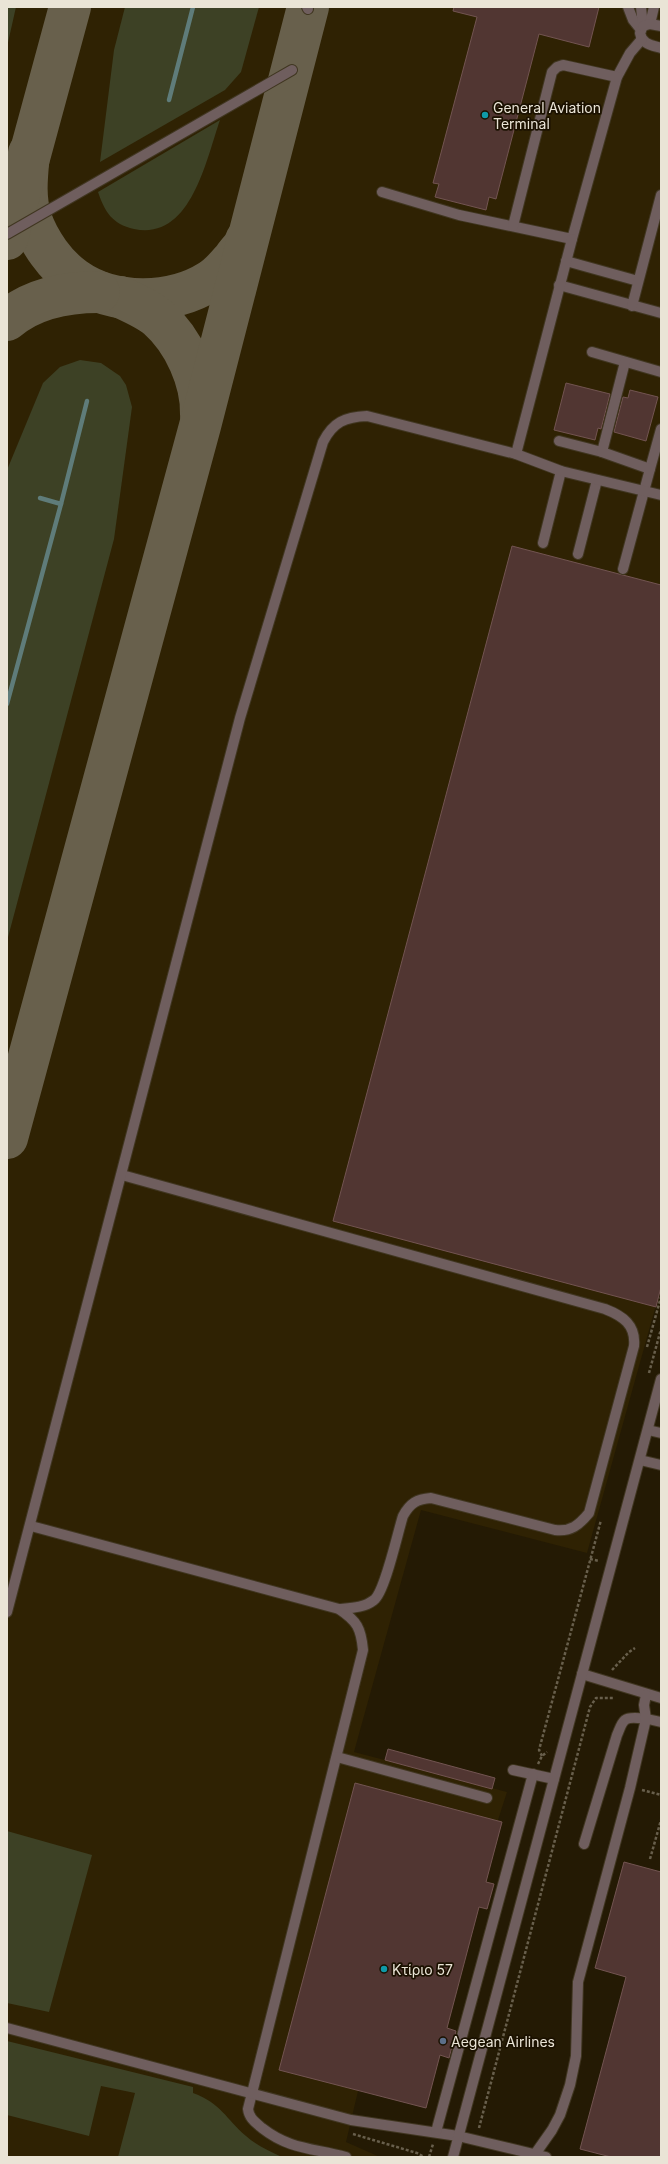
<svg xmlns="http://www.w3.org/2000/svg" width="668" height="2164" viewBox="0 0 668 2164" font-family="Inter,sans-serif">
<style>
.built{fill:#2f2203}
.green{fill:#3d4125}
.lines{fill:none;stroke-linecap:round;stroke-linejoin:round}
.stream{stroke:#5f7c7a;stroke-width:4.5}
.taxiway{stroke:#68604c;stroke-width:42}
.building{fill:#513632;stroke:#725451}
.minor-casing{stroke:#403621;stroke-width:12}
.path{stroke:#685f4c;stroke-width:2.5;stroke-dasharray:3 2;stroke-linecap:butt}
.minor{stroke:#6f5e5e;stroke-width:10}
.culture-dot{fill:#0f9aa8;stroke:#1b1100;stroke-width:1.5}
.service-dot{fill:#5c6f8a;stroke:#1b1100;stroke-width:1.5}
.labels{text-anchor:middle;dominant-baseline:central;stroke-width:3.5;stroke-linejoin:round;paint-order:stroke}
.poi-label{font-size:14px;fill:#eae4d6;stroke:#1b1100;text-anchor:start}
</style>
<rect width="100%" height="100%" fill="#241a04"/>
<!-- built -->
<path class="built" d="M7,7H661V1287L587,1553L421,1510L354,1752L507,1792L498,1820L502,1821L486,1882L494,1884L487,1909L479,1907L447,2028L456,2031L449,2058L440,2056L358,2091L346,2142L380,2157H7Z"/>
<!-- green -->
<g class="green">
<path d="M7,7H16L7,47Z"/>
<path d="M125,7H259L241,72L225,90L100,162L114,50Z"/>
<path d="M220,120C206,160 191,241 134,229C112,224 105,212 98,192Z"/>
<path d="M80,360L101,363L120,376L126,385L132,407L114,539L7,941V470L43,383L60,367Z"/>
<path d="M7,1831L92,1855L49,2012L7,2003Z"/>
<path d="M7,2041L193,2087V2093C222,2104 225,2118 246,2136C256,2145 270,2151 282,2157H118L135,2093L101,2086L89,2136L7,2115Z"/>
</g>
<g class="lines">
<!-- stream -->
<g class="stream">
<path d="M169,100L193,7"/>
<path d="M40,498L61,504L87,401"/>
<path d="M7,704L61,504"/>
</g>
<!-- taxiway -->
<g class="taxiway">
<path d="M29,153C27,175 24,197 31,219C39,242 56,266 75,279C113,306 172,305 210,281C220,275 227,266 234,258C238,252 244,247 246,240"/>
<path d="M7,239L70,7"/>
<path d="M120,297C133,303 147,309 158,318C184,341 202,381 201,415"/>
<path d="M7,320C33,298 66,292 99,292"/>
<path d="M7,1138L200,426L308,7"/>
</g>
</g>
<!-- building -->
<g class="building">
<path d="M454,7H599L589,47L539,34L496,199L489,197L486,210L435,197L439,184L433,183L477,17L453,11Z"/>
<path d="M566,383L610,394L601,429L598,428L595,440L554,430Z"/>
<path d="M630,390L658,397L646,441L614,432L623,397L628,398Z"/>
<path d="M512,546L661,585V1287L656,1307L333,1221Z"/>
<path d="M388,1749L495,1778L492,1789L385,1760Z"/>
<path d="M355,1783L502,1822L486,1882L494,1884L487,1909L479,1907L447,2028L456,2031L449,2058L440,2055L426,2108L279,2070Z"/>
<path d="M624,1862L661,1872V2157H611L580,2149L626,1977L595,1968Z"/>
</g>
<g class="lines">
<!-- minor casing -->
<g class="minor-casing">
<g id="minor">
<path d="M307,7L308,9"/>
<path d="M628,7L633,20L641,30"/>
<path d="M641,7L643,26L640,33C642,44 651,45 661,48"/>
<path d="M650,24L654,7"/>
<path d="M643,26L650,24L661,26"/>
<path d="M382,192L459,215L572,239L617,77L630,53L642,39"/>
<path d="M513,226L552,72L557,67L563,65L617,77"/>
<path d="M7,234L292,70"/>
<path d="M566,261L638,281"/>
<path d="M559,285L661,313"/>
<path d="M632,306L661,195"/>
<path d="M592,352L661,372"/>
<path d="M559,441L602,452"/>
<path d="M516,454L572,239"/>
<path d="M650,469L661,429"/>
<path d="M543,543L561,471"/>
<path d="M578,554L597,480"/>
<path d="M623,569L650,469L602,452L625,362"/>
<path d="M122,1175L605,1309C623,1316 636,1325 634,1346L589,1513C579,1525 571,1532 555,1530L431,1498C417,1499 410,1503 403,1516C398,1531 385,1592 374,1600C364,1608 351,1608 339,1609"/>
<path d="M648,1430L661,1433"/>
<path d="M640,1460L661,1465"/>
<path d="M31,1526L339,1609C357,1621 361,1628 363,1650L248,2109C249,2118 255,2122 262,2128C290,2150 314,2148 346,2157"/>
<path d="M7,1612L240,718L323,442C333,422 345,417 367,416L516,454L561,471L661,495"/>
<path d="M582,1674L661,1698"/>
<path d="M337,1757L487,1798"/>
<path d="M513,1770L554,1779"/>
<path d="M584,1844L617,1735C619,1731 621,1723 625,1720C631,1715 653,1720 661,1722"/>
<path d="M7,2028L351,2120L458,2136L546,2157"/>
<path d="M436,2132L533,1774"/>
<path d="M453,2157L661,1379"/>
<path d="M533,2157L552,2130L560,2115L570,2085L576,2056L578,1982L630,1788L646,1719L644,1705L646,1695"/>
</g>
</g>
<!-- path -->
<g class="path">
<path d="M647,1347L661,1297"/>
<path d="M649,1373L661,1329"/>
<path d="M590,1559L599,1561"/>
<path d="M612,1670L629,1652L635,1648"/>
<path d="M542,1756L539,1750L601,1520"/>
<path d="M538,1764L542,1756L547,1752"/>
<path d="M642,1790L661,1795"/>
<path d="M650,1859L661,1820"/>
<path d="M479,2128L590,1707L596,1698H614"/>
<path d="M353,2134L417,2153L424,2157"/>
<path d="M429,2157L433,2144"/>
</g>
<!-- minor -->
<use href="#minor" class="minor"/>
</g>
<!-- markers -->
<g class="culture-dot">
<circle cx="485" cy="115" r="4"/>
<circle cx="384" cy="1969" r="4"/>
</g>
<circle class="service-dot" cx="443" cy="2041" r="4"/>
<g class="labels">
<!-- poi labels -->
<g class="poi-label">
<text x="493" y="107">General Aviation<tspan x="493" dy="16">Terminal</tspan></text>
<text x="392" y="1969">Κτίριο 57</text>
<text x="451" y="2041">Aegean Airlines</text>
</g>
</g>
<!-- border -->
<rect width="668" height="2164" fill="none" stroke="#eae4d6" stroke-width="16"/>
</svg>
